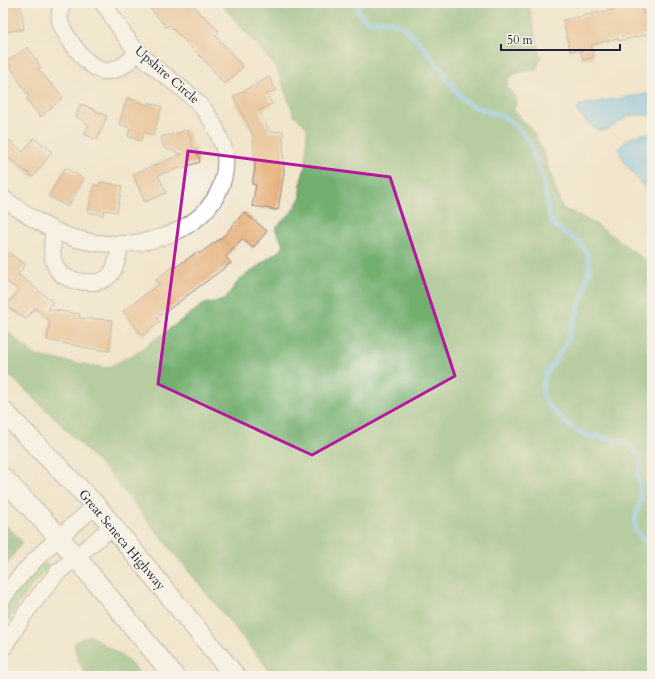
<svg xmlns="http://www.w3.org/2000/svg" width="655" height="679" viewBox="0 0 655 679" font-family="Cardo,serif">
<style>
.green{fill:#8eca7f;stroke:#58765d}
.forest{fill:#72ae6e;stroke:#4a6854}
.water{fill:#72c1ed;stroke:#4a7294}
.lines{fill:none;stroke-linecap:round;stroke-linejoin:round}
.stream{stroke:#72c1ed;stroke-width:5}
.building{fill:#e5ab74}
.minor-casing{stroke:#8a8484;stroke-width:18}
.major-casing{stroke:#8a8484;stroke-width:22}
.minor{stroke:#fff;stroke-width:16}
.major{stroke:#fff;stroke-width:20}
.marked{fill:none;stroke:#b5179e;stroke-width:3;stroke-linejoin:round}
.labels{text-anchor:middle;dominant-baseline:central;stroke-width:3.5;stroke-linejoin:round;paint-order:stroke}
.street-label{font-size:13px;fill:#22223b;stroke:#f7f3e8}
</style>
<rect width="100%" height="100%" fill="#f7f3e8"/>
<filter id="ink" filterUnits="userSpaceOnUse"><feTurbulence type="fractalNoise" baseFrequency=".025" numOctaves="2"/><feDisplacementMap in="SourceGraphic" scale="8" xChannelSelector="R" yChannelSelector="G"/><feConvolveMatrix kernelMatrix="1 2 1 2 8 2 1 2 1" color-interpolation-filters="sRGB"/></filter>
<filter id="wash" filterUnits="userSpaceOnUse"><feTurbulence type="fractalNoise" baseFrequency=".012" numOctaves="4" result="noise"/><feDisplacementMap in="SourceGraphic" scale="16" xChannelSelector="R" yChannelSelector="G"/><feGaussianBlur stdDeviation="0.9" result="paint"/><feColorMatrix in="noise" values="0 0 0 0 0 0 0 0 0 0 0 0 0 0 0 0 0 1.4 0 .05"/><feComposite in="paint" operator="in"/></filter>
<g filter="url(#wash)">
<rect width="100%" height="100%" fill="#f1e5cc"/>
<!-- green -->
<path class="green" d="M42,563L47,565C48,572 41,576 37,580C23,595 13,612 3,630L5,608L19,586Z"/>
<!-- forest -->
<g class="forest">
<path d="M220,3H528L541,58L536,70L520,72L509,77L507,87L517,98L514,111L533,131L543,151L562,208C596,221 617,239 646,261H652V676H274L111,476L57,420L3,369V328L36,356L106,368L135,354L204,304L224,300L239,280L284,247L275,228L291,213L301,197V181L306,164L307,128L294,115L276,67Z"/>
<path d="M3,522L22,542L3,570Z"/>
<path d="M89,635L125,658L143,676H87L77,659L74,643Z"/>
</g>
<!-- water -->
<g class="water">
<path d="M652,93V116C645,115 637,114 630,116C619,119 610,133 599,130C590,127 583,118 577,112L579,105Z"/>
<path d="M652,133V198L622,159L619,149C628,136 637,134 652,133Z"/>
</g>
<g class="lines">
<!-- stream -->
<path class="stream" d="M355,3L360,14L366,21H388L402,26L417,40L430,55L461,98L468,104L506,118L519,129L529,142L543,178L549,214L552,224L582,245L588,255L590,267L583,296L566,343L545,376L542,388L544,397L549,406L569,426L583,434L621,441L633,449L640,458L641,467L638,476L641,499L635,519V529L643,539L652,547"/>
</g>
<g id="blocks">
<!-- building -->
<g class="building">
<path d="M3,3H20L24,29L7,32L6,24H3Z"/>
<path d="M146,3H191L202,16L203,15L219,31L215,35L243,67L224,84L208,64L169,25L166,27Z"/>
<path d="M640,4L643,14L652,12V33L619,41L618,38L591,45L594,57L583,60L580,49L570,51L563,20Z"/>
<path d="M28,47L41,67L38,69L63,97L41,117L26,99L29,97L7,61Z"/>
<path d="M269,77L276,90L267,95L272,104L259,111L270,132L283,131L284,173L278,210L252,206L256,185L252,184L255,169L253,134L233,97Z"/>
<path d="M127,98L148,105V102L162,107L153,135L144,132L141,141L128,136L130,128L119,124Z"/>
<path d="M81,104L107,116L97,140L84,134L89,125L76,116Z"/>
<path d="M188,130L193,149L196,148L200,162L158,175L166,193L145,202L133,174L182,154L164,148L161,137Z"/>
<path d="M3,135L23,152L34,138L52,152L33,177L3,154Z"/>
<path d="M65,168L84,179L68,207L49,196Z"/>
<path d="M100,182L122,186L117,212L104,210L103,215L88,212L94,184L99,187Z"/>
<path d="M244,212L267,231L253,248L242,239L226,257L231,263L157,318L160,322L142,336L123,311L159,284L156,279L175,265L176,267L197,252L199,254L224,236Z"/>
<path d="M3,249L25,264L18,274L53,302L48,309L79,314V318L112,320L109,351L88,348L47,340L50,321L35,308L26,319L6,306L19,290L3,279Z"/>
</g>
</g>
</g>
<g filter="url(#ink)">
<use href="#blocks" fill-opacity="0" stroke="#8a8484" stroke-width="1"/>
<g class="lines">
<!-- minor casing -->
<g class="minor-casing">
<g id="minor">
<path d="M63,3C60,9 59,15 60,21C64,36 89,70 104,71C119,72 129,61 139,52"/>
<path d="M3,198C26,214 49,231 77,239C127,253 203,239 222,183C225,174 226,163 225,153C225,149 222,144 220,139C204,92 164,82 134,48C123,35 114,18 103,3"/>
<path d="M54,230C52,242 50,258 57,269C61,277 70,279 78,281C110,287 116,273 120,244"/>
<path d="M3,598C28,562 62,534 96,506"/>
<path d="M3,648L26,612L57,573L113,526"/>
</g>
</g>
<!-- major casing -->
<g class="major-casing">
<g id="major">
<path d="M3,411L96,506L235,676"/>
<path d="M3,478L59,537L174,676"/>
</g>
</g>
<!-- minor -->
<use href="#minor" class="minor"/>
<!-- major -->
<use href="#major" class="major"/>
</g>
</g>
<!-- marked area -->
<path d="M0 0H655V679H0ZM188,151L390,177L455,376L312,455L158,384Z" fill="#f1e5cc" fill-opacity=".55" fill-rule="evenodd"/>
<path class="marked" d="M188,151L390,177L455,376L312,455L158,384Z"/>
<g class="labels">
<!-- street labels -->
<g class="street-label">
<text transform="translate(167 75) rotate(41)">Upshire Circle</text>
<text transform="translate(122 540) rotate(50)">Great Seneca Highway</text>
</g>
</g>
<!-- margin -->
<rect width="655" height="679" fill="none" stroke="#f7f3e8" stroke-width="16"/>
<!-- scale -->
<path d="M501 44v6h119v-6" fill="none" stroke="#22223b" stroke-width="2"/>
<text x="507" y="44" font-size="12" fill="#22223b" stroke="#f7f3e8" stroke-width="3" paint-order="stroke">50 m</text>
</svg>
